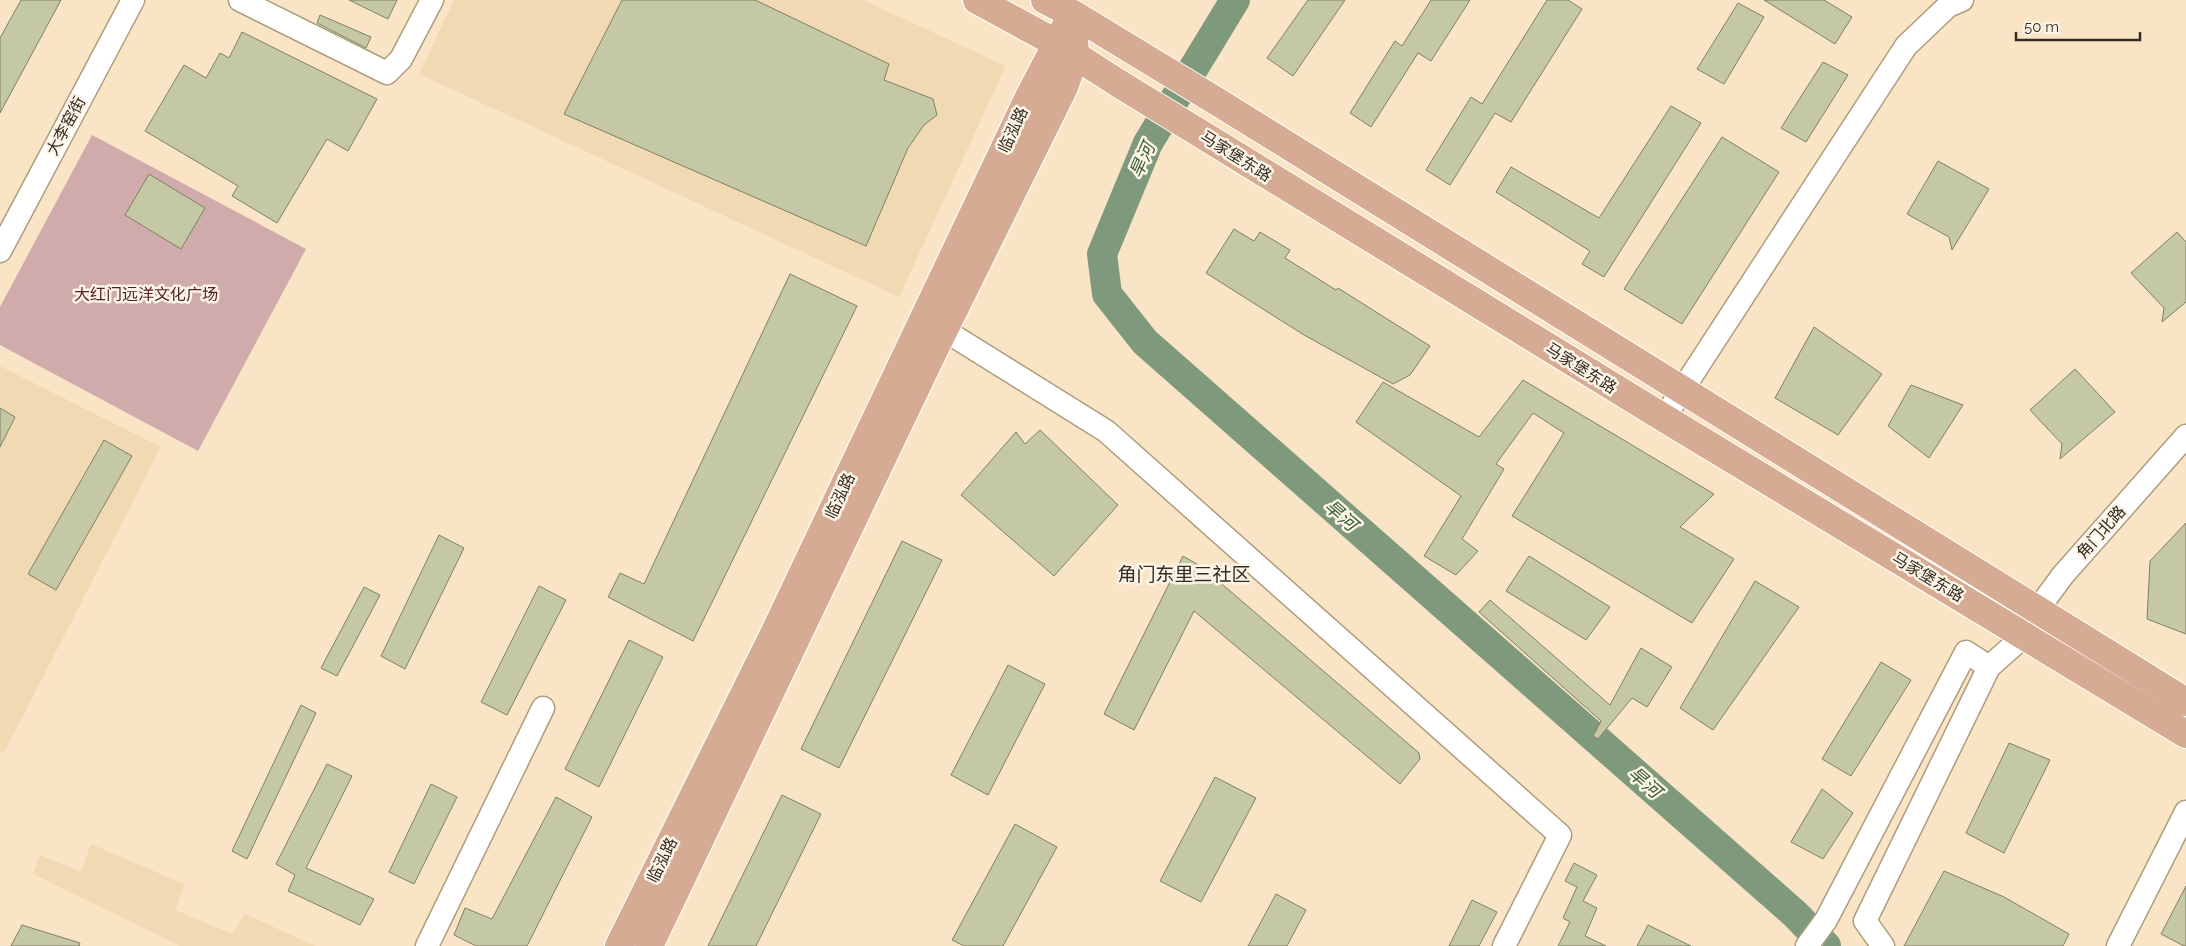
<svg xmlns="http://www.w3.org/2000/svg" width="2186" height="946" viewBox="0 0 2186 946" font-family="Raleway,'Noto Sans SC',sans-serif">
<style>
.built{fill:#f1d9b3}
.green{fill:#cfabac}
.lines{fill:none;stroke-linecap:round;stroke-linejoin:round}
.river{stroke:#7f997d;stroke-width:30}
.building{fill:#c5c8a5;stroke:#7e8160}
.minor-casing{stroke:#ae9c7e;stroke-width:25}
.major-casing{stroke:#fff;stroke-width:30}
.minor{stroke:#fff;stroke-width:22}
.major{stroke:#d6ab94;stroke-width:28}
.labels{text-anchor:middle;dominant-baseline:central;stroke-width:5;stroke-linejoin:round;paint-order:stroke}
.street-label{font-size:16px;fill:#342c20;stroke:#fcf4e7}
.park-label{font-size:16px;fill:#552026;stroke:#fcf4e7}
.water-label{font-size:18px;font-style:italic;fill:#365d34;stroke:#fcf4e7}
.quarter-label{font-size:19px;fill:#342c20;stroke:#fcf4e7}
</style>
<rect width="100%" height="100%" fill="#f9e5c5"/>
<!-- built -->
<g class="built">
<path d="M454,0H863L1006,66L899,297L419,74Z"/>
<path d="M0,366L161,447L4,753L0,751Z"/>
<path d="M91,844L184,884L176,910L232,934L245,914L315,946H180L33,874L40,855L81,872Z"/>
</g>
<!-- green -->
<path class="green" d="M92,135L306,249L198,451L0,345V307Z"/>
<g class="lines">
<!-- river -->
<path class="river" d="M1235,0L1148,143L1102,254L1107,294L1145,342L1795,914L1826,946"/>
</g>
<!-- building -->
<g class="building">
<path d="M21,0H61L0,113V38Z"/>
<path d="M349,0H397L388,19Z"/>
<path d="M622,0H755L889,64L884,80L933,99L937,115L924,125L908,148L866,246L564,114Z"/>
<path d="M1308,0H1345L1293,76L1267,58Z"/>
<path d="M1431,0H1470L1431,61L1418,53L1371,127L1350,113L1395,41L1402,46Z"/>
<path d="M1547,0H1568L1582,9L1511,122L1495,113L1450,185L1426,170L1471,97L1482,104Z"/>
<path d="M1764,0H1824L1852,17L1835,44Z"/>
<path d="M1738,3L1764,17L1724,84L1697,69Z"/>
<path d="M320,15L371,37L366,48L317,23Z"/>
<path d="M242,32L377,99L348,151L327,139L277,223L232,196L238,186L145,131L184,65L206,78L220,53L229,58Z"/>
<path d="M1823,62L1848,75L1806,142L1781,128Z"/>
<path d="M1671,106L1701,123L1604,277L1582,264L1590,251L1496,192L1511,167L1599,218Z"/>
<path d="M1722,137L1779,172L1682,324L1624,289Z"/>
<path d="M1938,161L1989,189L1952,250L1949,237L1907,214Z"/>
<path d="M149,174L205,208L181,249L125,215Z"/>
<path d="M1234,229L1254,241L1260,232L1290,250L1285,258L1336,290L1338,288L1430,346L1410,375L1393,384L1304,335L1206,273Z"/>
<path d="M2177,232L2186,242V302L2162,322L2164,308L2131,273Z"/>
<path d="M790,274L857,306L693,641L608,597L620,573L644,584Z"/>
<path d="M1814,327L1882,374L1838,435L1775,398Z"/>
<path d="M2075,369L2115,412L2060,459L2062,444L2030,410Z"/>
<path d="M1523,380L1714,494L1680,527L1734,559L1692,623L1512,516L1564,433L1533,413L1496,464L1504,469L1462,539L1478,551L1456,575L1424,556L1461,496L1356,422L1383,382L1479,437Z"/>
<path d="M1911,385L1963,405L1929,458L1888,426Z"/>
<path d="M0,408L15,417L0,447Z"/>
<path d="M1040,430L1118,505L1054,576L961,495L1016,432L1025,444Z"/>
<path d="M104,440L132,456L56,590L28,574Z"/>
<path d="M2186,523V634L2147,619L2150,561Z"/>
<path d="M439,535L464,548L405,669L381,656Z"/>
<path d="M902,541L942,560L839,768L801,749Z"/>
<path d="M1183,556L1202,567L1419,753L1420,759L1400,784L1194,611L1134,730L1104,714Z"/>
<path d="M1529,556L1610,607L1586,640L1506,591Z"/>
<path d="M1755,581L1799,607L1713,730L1680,708Z"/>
<path d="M539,586L566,600L507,715L481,702Z"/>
<path d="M364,587L380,595L337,676L321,668Z"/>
<path d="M1490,600L1610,705L1641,648L1672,667L1647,707L1632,698L1598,739L1593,736L1601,721L1479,612Z"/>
<path d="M629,640L663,657L599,787L565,769Z"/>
<path d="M1881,662L1911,680L1851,776L1822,759Z"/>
<path d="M1008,665L1045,684L988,795L951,775Z"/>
<path d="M301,705L316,713L247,859L232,851Z"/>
<path d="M2009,743L2050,760L2004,853L1966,833Z"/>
<path d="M327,764L352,776L306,868L374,899L360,925L288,891L295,875L276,864Z"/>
<path d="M1215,777L1256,798L1201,902L1160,881Z"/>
<path d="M431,784L457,797L414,884L389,872Z"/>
<path d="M1822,789L1853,813L1823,859L1791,842Z"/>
<path d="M782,795L821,814L756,946H708Z"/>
<path d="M556,797L592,817L527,946H476L454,935L465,908L492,919Z"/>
<path d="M1015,824L1057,847L1003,946H964L952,940Z"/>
<path d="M1574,863L1597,875L1583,901L1597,908L1585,936L1606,946H1558L1570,922L1563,918L1577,887L1565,881Z"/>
<path d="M1944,871L2004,897L2069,934L2063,946H1904Z"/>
<path d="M2186,886V946H2184L2161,934Z"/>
<path d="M1276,894L1306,910L1287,946H1248Z"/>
<path d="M1472,900L1497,912L1479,946H1449Z"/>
<path d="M22,925L80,943L79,946H11Z"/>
<path d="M1648,925L1691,946H1637Z"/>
</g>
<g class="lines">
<!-- minor casing -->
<g class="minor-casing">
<g id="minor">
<path d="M240,0L387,73L401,59L432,0"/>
<path d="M0,251L133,0"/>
<path d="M944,330L1106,431L1560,835L1504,946"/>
<path d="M1664,418L1906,46L1948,6L1962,0"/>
<path d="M427,946L543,708"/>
<path d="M1807,946L1826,920L1966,652L1989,667"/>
<path d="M1883,946L1865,921L1989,667L2024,636L2038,609L2063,575L2186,436"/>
<path d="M2118,946L2186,812"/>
</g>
</g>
<!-- major casing -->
<g class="major-casing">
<g id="major">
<path d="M977,0L1056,43L1118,83L1664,418L2186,734"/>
<path d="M1045,0L1073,14L1221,104L2186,702"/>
<path d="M619,946L772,638L1028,99L1065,28"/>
<path d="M649,946L933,352L1064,87L1075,56L1074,38"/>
</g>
</g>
<!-- minor -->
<use href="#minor" class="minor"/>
<!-- major -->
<use href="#major" class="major"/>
</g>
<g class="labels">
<!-- street labels -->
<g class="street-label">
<text transform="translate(66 126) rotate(-62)">大李窑街</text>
<text transform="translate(1013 130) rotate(-65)">临泓路</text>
<text transform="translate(1236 156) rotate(32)">马家堡东路</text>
<text transform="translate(1581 368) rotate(32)">马家堡东路</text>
<text transform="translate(840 496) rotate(-65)">临泓路</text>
<text transform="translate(2101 532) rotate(-48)">角门北路</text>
<text transform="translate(1928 577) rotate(31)">马家堡东路</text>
<text transform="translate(662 860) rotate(-64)">临泓路</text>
</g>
<!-- park labels -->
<g class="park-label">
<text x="146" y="294">大红门远洋文化广场</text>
</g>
<!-- water labels -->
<g class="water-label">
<text transform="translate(1142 160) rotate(-66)">旱河</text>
<text transform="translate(1341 515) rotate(41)">旱河</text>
<text transform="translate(1645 782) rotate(41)">旱河</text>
</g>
<!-- quarter labels -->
<g class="quarter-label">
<text x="1184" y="574">角门东里三社区</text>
</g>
</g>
<!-- scale -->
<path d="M2016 32v8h124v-8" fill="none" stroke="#342c20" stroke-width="2.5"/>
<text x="2024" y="32" font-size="15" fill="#342c20" stroke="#fcf4e7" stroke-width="4" paint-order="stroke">50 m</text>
</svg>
